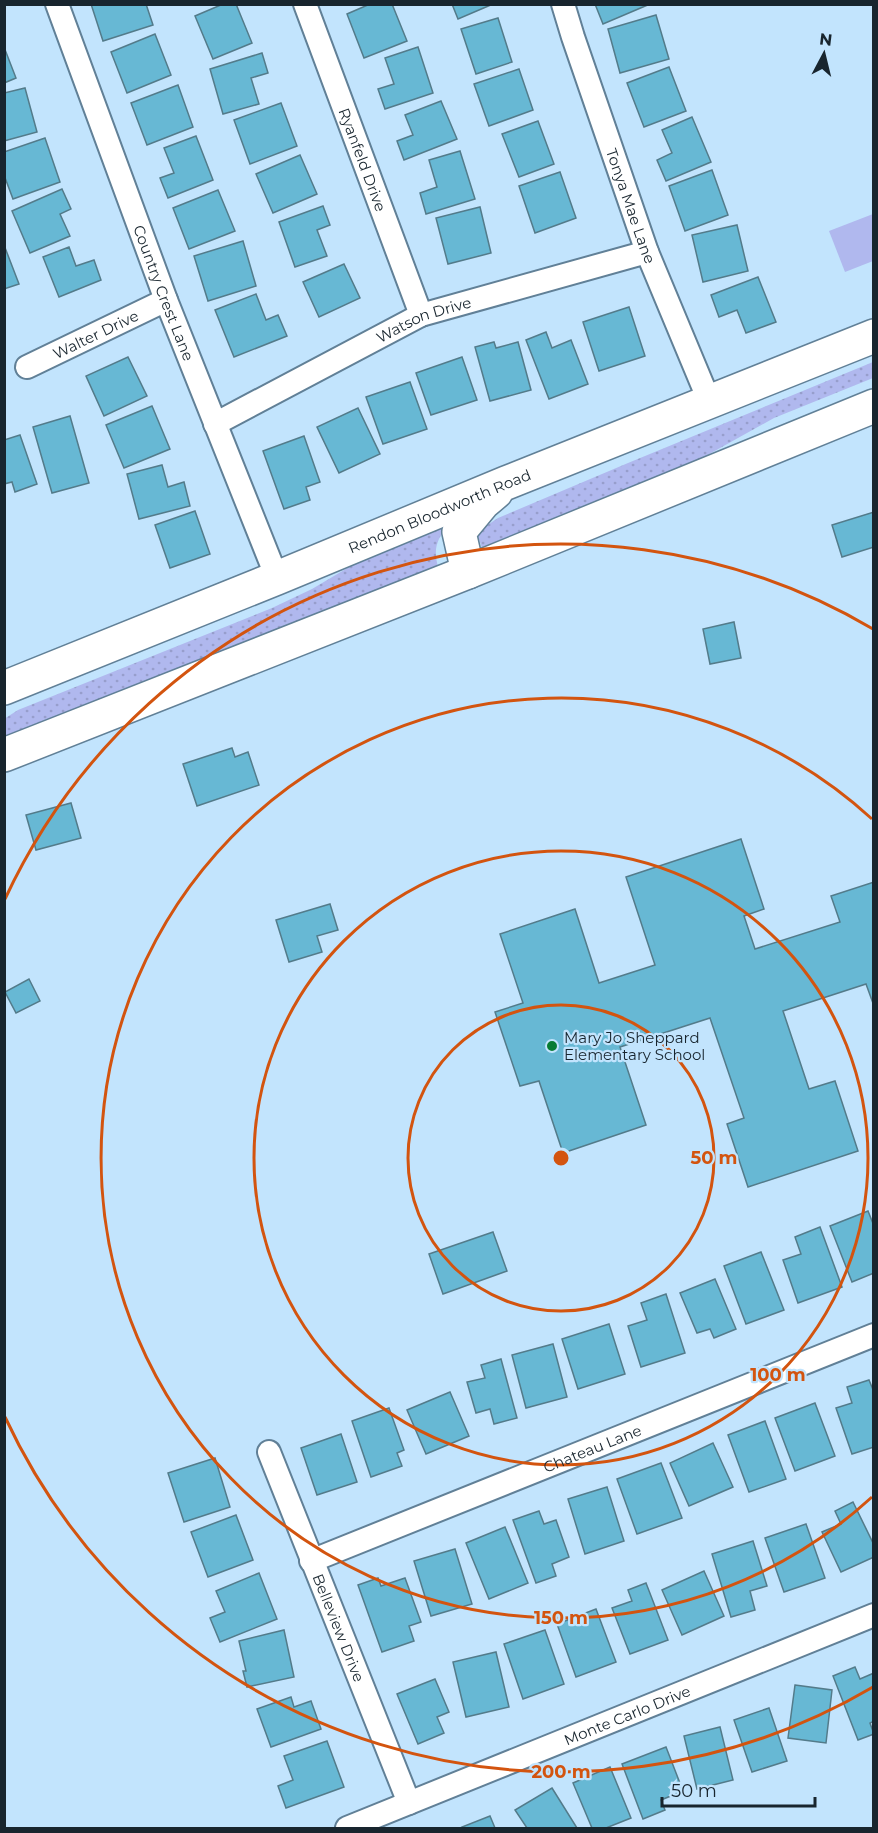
<svg xmlns="http://www.w3.org/2000/svg" width="878" height="1833" viewBox="0 0 878 1833" font-family="Montserrat,sans-serif">
<style>
.grass{fill:url(#grass-dots)}
.garden{fill:#b0b8ee}
.building{fill:#67b8d4;stroke:#537b8a;stroke-width:1.5}
.lines{fill:none;stroke-linecap:round;stroke-linejoin:round}
.minor-casing{stroke:#618097;stroke-width:26}
.secondary-casing{stroke:#618097;stroke-width:36}
.minor{stroke:#fff;stroke-width:22}
.secondary{stroke:#fff;stroke-width:33}
.ring{fill:none;stroke:#d3540f;stroke-width:3}
.poi-dot{fill:#087c33;stroke:#c2e4fd;stroke-width:2}
.labels{text-anchor:middle;dominant-baseline:central;stroke-width:4.5;stroke-linejoin:round;paint-order:stroke}
.street-label{font-size:15px;fill:#18252e;stroke:#c2e4fd}
.poi-label{font-size:15px;fill:#18252e;stroke:#c2e4fd;text-anchor:start}
.centre{fill:#d3540f;stroke:#c2e4fd;stroke-width:3}
.ring-label{font-size:18px;text-anchor:middle;font-weight:bold;fill:#d3540f;stroke:#c2e4fd;stroke-width:4.5;stroke-linejoin:round;paint-order:stroke}
</style>
<defs>
<pattern id="grass-dots" width="8" height="8" patternUnits="userSpaceOnUse" patternTransform="scale(1.5)"><rect width="8" height="8" fill="#b0b8ee"/><path d="M2 2h.1M6 6h.1" fill="none" stroke="#979ecc" stroke-width="1.8" stroke-linecap="round"/></pattern>
</defs>
<rect width="100%" height="100%" fill="#c2e4fd"/>
<!-- grass -->
<g class="grass">
<path d="M873,362V378L774,418L686,467L482,548L478,536L486,526L498,518L628,463Z"/>
<path d="M448,524C437,541 433,547 438,567L5,737L4,719L18,710L272,608L312,589L366,557Z"/>
</g>
<!-- garden -->
<path class="garden" d="M873,214V261L845,272L829,231Z"/>
<!-- building -->
<g class="building">
<path d="M91,4H146L153,25L103,41Z"/>
<path d="M223,4H236L252,43L213,59L195,16Z"/>
<path d="M370,4H392L407,41L364,58L347,14Z"/>
<path d="M452,4H493L458,19Z"/>
<path d="M595,4H650L603,24Z"/>
<path d="M656,15L669,59L620,73L608,29Z"/>
<path d="M498,18L512,62L476,74L461,29Z"/>
<path d="M155,34L171,75L127,93L111,52Z"/>
<path d="M4,47L16,78L4,83Z"/>
<path d="M418,47L433,93L385,109L378,89L394,84L385,58Z"/>
<path d="M262,53L268,73L251,78L259,104L223,114L210,69Z"/>
<path d="M669,67L686,111L644,127L627,83Z"/>
<path d="M519,69L533,110L489,126L474,84Z"/>
<path d="M178,85L193,127L147,145L131,103Z"/>
<path d="M25,88L37,132L4,141V93Z"/>
<path d="M441,101L457,139L404,160L397,141L413,135L405,115Z"/>
<path d="M281,103L297,146L250,164L234,120Z"/>
<path d="M692,117L711,162L666,181L657,160L672,153L662,130Z"/>
<path d="M538,121L554,164L519,177L502,134Z"/>
<path d="M196,136L213,180L168,198L160,178L174,173L164,148Z"/>
<path d="M45,138L60,182L13,199L4,175V152Z"/>
<path d="M460,151L475,199L426,214L420,193L437,187L429,160Z"/>
<path d="M300,155L317,194L273,213L256,174Z"/>
<path d="M712,170L728,215L685,231L669,186Z"/>
<path d="M560,172L576,218L535,233L519,186Z"/>
<path d="M62,189L71,209L60,214L70,236L30,253L12,211Z"/>
<path d="M218,190L235,231L189,249L173,208Z"/>
<path d="M323,206L330,225L317,230L327,256L295,267L279,222Z"/>
<path d="M480,207L491,253L448,264L436,218Z"/>
<path d="M737,225L748,271L703,282L692,235Z"/>
<path d="M243,241L256,286L208,301L194,256Z"/>
<path d="M4,245L19,284L4,289Z"/>
<path d="M69,247L76,266L94,260L101,280L59,297L43,257Z"/>
<path d="M344,264L360,298L319,317L303,282Z"/>
<path d="M758,277L776,322L746,333L737,310L719,317L711,295Z"/>
<path d="M256,294L266,320L278,315L287,336L234,357L215,310Z"/>
<path d="M629,307L645,356L599,371L583,322Z"/>
<path d="M546,332L552,348L571,340L588,384L549,399L526,340Z"/>
<path d="M494,342L496,348L518,342L531,390L490,401L475,347Z"/>
<path d="M128,357L147,396L104,416L86,376Z"/>
<path d="M462,357L477,400L431,415L416,373Z"/>
<path d="M410,382L427,429L383,444L366,397Z"/>
<path d="M152,406L170,449L124,468L106,425Z"/>
<path d="M358,408L380,454L339,473L317,427Z"/>
<path d="M70,416L89,483L52,493L33,427Z"/>
<path d="M20,435L37,484L15,492L12,482L4,484V440Z"/>
<path d="M304,436L320,482L306,487L310,500L284,509L263,451Z"/>
<path d="M162,465L168,487L184,482L190,506L139,519L127,474Z"/>
<path d="M195,511L210,554L170,568L155,525Z"/>
<path d="M874,512V547L842,557L832,525Z"/>
<path d="M734,622L741,658L710,664L703,629Z"/>
<path d="M232,748L235,757L248,752L259,785L197,806L183,764Z"/>
<path d="M71,803L81,838L36,850L26,815Z"/>
<path d="M741,839L764,909L744,916L755,949L840,922L831,896L874,882V1006L866,984L783,1011L809,1089L835,1081L858,1151L748,1187L727,1124L744,1118L710,1018L620,1047L646,1125L563,1153L539,1081L520,1086L495,1012L523,1003L500,934L575,909L599,983L655,965L626,877Z"/>
<path d="M330,904L338,930L317,936L322,952L289,962L276,920Z"/>
<path d="M29,979L40,1001L16,1013L5,992Z"/>
<path d="M868,1211L874,1226V1273L852,1282L830,1226Z"/>
<path d="M820,1227L842,1287L798,1303L783,1260L801,1254L795,1237Z"/>
<path d="M493,1232L507,1271L443,1294L429,1254Z"/>
<path d="M761,1252L784,1310L746,1324L724,1266Z"/>
<path d="M715,1279L736,1329L714,1338L710,1329L697,1333L680,1293Z"/>
<path d="M666,1294L685,1353L641,1367L628,1326L647,1320L641,1303Z"/>
<path d="M609,1324L625,1374L578,1389L562,1339Z"/>
<path d="M553,1344L567,1397L526,1408L512,1355Z"/>
<path d="M501,1359L517,1418L494,1424L490,1409L476,1413L467,1382L485,1378L481,1365Z"/>
<path d="M869,1380L874,1392V1447L852,1454L836,1408L852,1403L847,1387Z"/>
<path d="M450,1392L469,1436L426,1454L407,1410Z"/>
<path d="M815,1403L835,1456L795,1471L775,1418Z"/>
<path d="M389,1408L404,1450L397,1453L402,1466L371,1477L352,1421Z"/>
<path d="M765,1421L786,1479L749,1492L728,1435Z"/>
<path d="M341,1434L357,1482L317,1495L301,1448Z"/>
<path d="M713,1443L733,1487L689,1506L670,1463Z"/>
<path d="M215,1458L230,1507L184,1522L168,1473Z"/>
<path d="M661,1463L682,1518L637,1534L617,1479Z"/>
<path d="M607,1487L624,1541L585,1554L568,1499Z"/>
<path d="M853,1502L874,1545V1557L841,1572L822,1532L841,1524L835,1511Z"/>
<path d="M539,1511L544,1524L556,1520L569,1557L552,1564L556,1576L536,1583L513,1520Z"/>
<path d="M236,1515L253,1560L208,1577L191,1532Z"/>
<path d="M806,1524L825,1578L784,1592L765,1538Z"/>
<path d="M505,1527L528,1583L489,1599L466,1543Z"/>
<path d="M753,1541L767,1586L750,1591L755,1610L731,1617L712,1554Z"/>
<path d="M455,1549L472,1604L431,1616L414,1561Z"/>
<path d="M704,1571L724,1616L682,1635L662,1590Z"/>
<path d="M259,1573L277,1619L220,1642L210,1618L225,1612L216,1591Z"/>
<path d="M378,1578L381,1586L405,1578L421,1622L409,1626L414,1641L382,1652L358,1585Z"/>
<path d="M646,1583L668,1640L630,1654L612,1608L632,1601L628,1590Z"/>
<path d="M596,1609L616,1662L576,1677L557,1624Z"/>
<path d="M284,1630L294,1677L247,1687L243,1671H246L239,1641Z"/>
<path d="M545,1630L564,1684L523,1699L504,1644Z"/>
<path d="M496,1652L509,1707L466,1717L453,1662Z"/>
<path d="M855,1667L860,1679L874,1673V1721L870,1723L874,1734L858,1740L833,1676Z"/>
<path d="M435,1679L449,1712L437,1717L444,1733L418,1744L397,1694Z"/>
<path d="M795,1685L832,1690L826,1743L788,1738Z"/>
<path d="M291,1697L294,1707L311,1701L321,1729L271,1747L257,1709Z"/>
<path d="M769,1708L787,1761L752,1772L734,1720Z"/>
<path d="M720,1727L733,1780L697,1789L684,1736Z"/>
<path d="M327,1741L344,1787L286,1808L278,1786L293,1780L284,1756Z"/>
<path d="M666,1747L683,1791L661,1800L665,1810L643,1819L622,1764Z"/>
<path d="M610,1767L631,1818L606,1828H592L573,1783Z"/>
<path d="M552,1788L577,1828H527L515,1810Z"/>
<path d="M490,1816L495,1828H463L462,1827Z"/>
</g>
<g class="lines">
<!-- minor casing -->
<g class="minor-casing">
<g id="minor">
<path id="s1" d="M57,4L166,300L277,578"/>
<path id="s2" d="M305,4L421,315"/>
<path id="s3" d="M563,4L573,37L647,252L710,403"/>
<path id="s4" d="M27,367L166,300"/>
<path id="s5" d="M215,424L421,315L647,252"/>
<path id="s6" d="M269,1452L409,1803"/>
<path id="s7" d="M311,1561L874,1335"/>
<path id="s8" d="M347,1828L874,1615"/>
</g>
</g>
<!-- secondary casing -->
<g class="secondary-casing">
<g id="secondary">
<path d="M468,572L459,532L483,503L496,492"/>
<path id="s9" d="M4,688L277,578L506,483L874,336"/>
<path d="M4,755L468,572L874,406"/>
</g>
</g>
<!-- minor -->
<use href="#minor" class="minor"/>
<!-- secondary -->
<use href="#secondary" class="secondary"/>
</g>
<!-- distance rings -->
<g class="ring">
<circle cx="561" cy="1158" r="153"/>
<circle cx="561" cy="1158" r="307"/>
<path d="M872 1497A460 460 0 1 1 872 819"/>
<path d="M873 1687A614 614 0 0 1 5 1417M5 899A614 614 0 0 1 873 629"/>
</g>
<!-- markers -->
<circle class="poi-dot" cx="552" cy="1046" r="6"/>
<g class="labels">
<!-- street labels -->
<g class="street-label">
<text stroke="none"><textPath href="#s2" startOffset="166">Ryanfeld Drive</textPath></text>
<text stroke="none"><textPath href="#s3" startOffset="213">Tonya Mae Lane</textPath></text>
<text stroke="none"><textPath href="#s1" startOffset="308">Country Crest Lane</textPath></text>
<text stroke="none"><textPath href="#s5" startOffset="234">Watson Drive</textPath></text>
<text stroke="none"><textPath href="#s4" startOffset="76">Walter Drive</textPath></text>
<text stroke="none"><textPath href="#s9" startOffset="470">Rendon Bloodworth Road</textPath></text>
<text stroke="none"><textPath href="#s7" startOffset="303">Chateau Lane</textPath></text>
<text stroke="none"><textPath href="#s6" startOffset="189">Belleview Drive</textPath></text>
<text stroke="none"><textPath href="#s8" startOffset="302">Monte Carlo Drive</textPath></text>
</g>
<!-- poi labels -->
<g class="poi-label">
<text x="564" y="1037">Mary Jo Sheppard<tspan x="564" dy="17">Elementary School</tspan></text>
</g>
</g>
<circle cx="561" cy="1158" r="9" class="centre"/>
<g class="ring-label">
<text x="714" y="1164">50 m</text>
<text x="778" y="1381">100 m</text>
<text x="561" y="1624">150 m</text>
<text x="561" y="1778">200 m</text>
</g>
<!-- border -->
<rect width="878" height="1833" fill="none" stroke="#18252e" stroke-width="12"/>
<!-- north arrow -->
<g transform="translate(824 54) rotate(7)" stroke="#c2e4fd" stroke-width="4.5" paint-order="stroke">
<path d="M0-4.5L10 22L0 15L-10 22Z" fill="#18252e"/>
<text y="-9" font-size="16" font-weight="bold" text-anchor="middle" fill="#18252e">N</text>
</g>
<!-- scale -->
<path d="M662 1797v9h153v-9" fill="none" stroke="#18252e" stroke-width="3"/>
<text x="671" y="1797" font-size="18" fill="#18252e" stroke="#c2e4fd" stroke-width="4.5" paint-order="stroke">50 m</text>
</svg>
